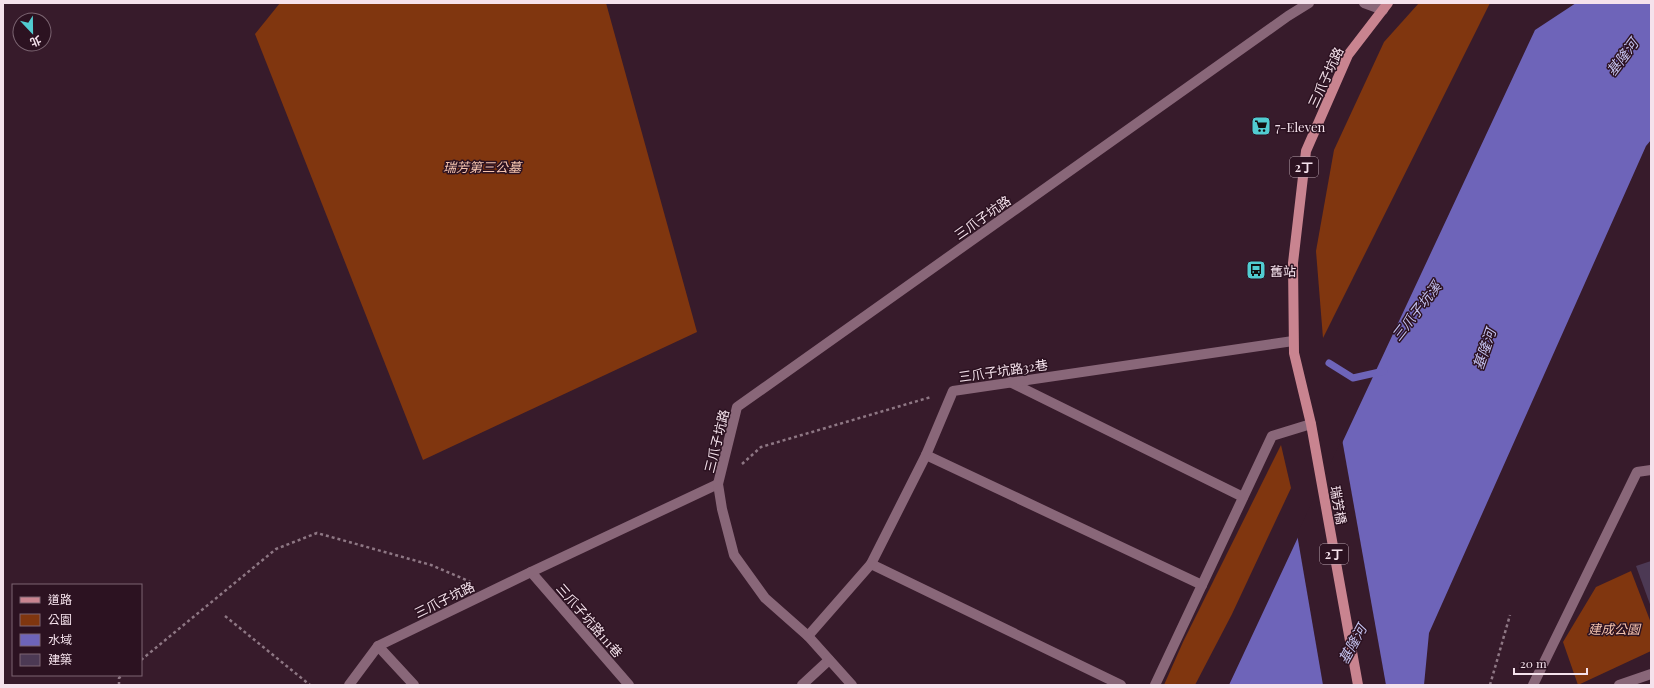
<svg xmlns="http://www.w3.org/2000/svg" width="1654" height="688" viewBox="0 0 1654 688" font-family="'Playfair Display','Noto Sans TC',serif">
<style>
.green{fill:#80360f}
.water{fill:#6e64b9}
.pier{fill:#371b2b}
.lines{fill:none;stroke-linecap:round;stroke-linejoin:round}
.stream{stroke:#6e64b9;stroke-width:7}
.building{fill:#4c3954}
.path{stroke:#8e7784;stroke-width:2.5;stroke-dasharray:3 3;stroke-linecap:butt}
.lane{stroke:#896779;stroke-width:10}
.street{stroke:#896779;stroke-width:10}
.primary{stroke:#c98490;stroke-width:10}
.labels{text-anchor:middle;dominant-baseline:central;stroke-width:3;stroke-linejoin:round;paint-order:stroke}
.shield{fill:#2c1221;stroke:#b9a4af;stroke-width:1}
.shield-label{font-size:12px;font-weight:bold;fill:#f5e2ec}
.street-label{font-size:13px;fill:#f5e2ec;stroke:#2c1221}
.poi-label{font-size:13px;fill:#f5e2ec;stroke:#2c1221;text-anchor:start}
.park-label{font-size:13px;font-style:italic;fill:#f5c4af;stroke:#2c1221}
.water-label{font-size:14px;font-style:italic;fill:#c4c2ef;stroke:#2c1221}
</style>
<rect width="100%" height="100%" fill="#371b2b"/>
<!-- green -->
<g class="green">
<path d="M280,3H606L697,332L423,460L255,34Z"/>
<path d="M1419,3H1490L1323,338L1316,251L1334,150L1384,42Z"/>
<path d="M1281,445L1291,488L1232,614L1195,685H1164L1183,642Z"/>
<path d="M1631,571L1651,623V651L1578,685L1563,642L1596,587Z"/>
</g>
<!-- water -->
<path class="water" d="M1576,3H1651V140L1646,146L1429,633L1424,685H1229L1535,30Z"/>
<!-- pier -->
<path class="pier" d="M1342,439L1386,685H1323L1297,534Z"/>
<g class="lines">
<!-- stream -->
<path class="stream" d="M1329,363L1353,378L1384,371"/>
</g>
<!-- building -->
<path class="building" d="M1651,561V607L1636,566Z"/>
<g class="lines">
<!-- path -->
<g class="path">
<path d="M742,464L761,447L931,397"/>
<path d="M225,616L310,685"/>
<path d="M141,660L276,549L317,533L431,565L471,582"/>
<path d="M119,685V678L123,675"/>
<path d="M1490,685L1510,615"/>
</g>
<!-- lane -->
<g class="lane">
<path d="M1010,382L1243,497"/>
<path d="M926,455L1202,585"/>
<path d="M871,564L1121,685"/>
<path d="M531,572L629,685"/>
<path d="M378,646L414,685"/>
<path d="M1155,685L1272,436L1311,424"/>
<path d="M1533,685L1637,472L1651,470"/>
</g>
<!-- street -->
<g class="street">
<path d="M1364,3L1383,10"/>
<path d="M808,636L871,564L926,455L953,391L1293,341"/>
<path d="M349,685L378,646L531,572L718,484"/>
<path d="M802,685L829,660"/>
<path d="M852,685L808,636L765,598L734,555L722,509L718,484L737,407L1288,16L1309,3"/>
<path d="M1619,685L1651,674"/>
</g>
<!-- primary -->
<path class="primary" d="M1358,685L1311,424L1294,353L1293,263L1306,151L1348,55L1388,3"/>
</g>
<!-- icons -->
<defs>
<g id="supermarket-square" transform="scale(1)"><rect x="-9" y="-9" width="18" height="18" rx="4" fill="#51ccd1" stroke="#2c1221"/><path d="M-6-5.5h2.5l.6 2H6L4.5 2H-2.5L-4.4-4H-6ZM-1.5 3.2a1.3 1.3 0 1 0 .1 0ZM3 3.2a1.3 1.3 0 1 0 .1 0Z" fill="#111"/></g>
<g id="bus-square" transform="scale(1)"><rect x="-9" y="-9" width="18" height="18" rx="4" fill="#51ccd1" stroke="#2c1221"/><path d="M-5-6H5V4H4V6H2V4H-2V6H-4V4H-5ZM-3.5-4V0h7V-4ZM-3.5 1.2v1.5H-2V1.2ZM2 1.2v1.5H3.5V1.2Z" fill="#111"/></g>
</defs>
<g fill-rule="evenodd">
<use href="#supermarket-square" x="1261" y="126"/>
<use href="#bus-square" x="1256" y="270"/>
</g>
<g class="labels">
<!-- shield labels -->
<g class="shield">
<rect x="1290" y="157" width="28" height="20" rx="3"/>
<rect x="1320" y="544" width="28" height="20" rx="3"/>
</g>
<g class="shield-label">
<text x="1304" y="167">2丁</text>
<text x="1334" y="554">2丁</text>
</g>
<!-- street labels -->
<g class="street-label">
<text transform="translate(1325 77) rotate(-65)">三爪子坑路</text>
<text transform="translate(982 217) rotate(-35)">三爪子坑路</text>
<text transform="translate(1003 370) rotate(-8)">三爪子坑路32巷</text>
<text transform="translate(716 441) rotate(-76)">三爪子坑路</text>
<text transform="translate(1339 505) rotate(80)">瑞芳橋</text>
<text transform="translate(444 599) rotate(-26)">三爪子坑路</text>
<text transform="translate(590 620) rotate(49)">三爪子坑路111巷</text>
</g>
<!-- poi labels -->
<g class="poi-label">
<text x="1275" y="126">7-Eleven</text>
<text x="1270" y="270">舊站</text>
</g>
<!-- park labels -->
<g class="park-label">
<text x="482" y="166">瑞芳第三公墓</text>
<text x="1614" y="628">建成公園</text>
</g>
<!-- water labels -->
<g class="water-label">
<text transform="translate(1622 57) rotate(-53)">基隆河</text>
<text transform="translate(1416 311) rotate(-52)">三爪子坑溪</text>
<text transform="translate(1484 349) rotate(-71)">基隆河</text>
<text transform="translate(1352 644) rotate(-61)">基隆河</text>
</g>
</g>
<!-- border -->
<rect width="1654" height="688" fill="none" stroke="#f5e2ec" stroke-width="8"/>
<!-- legend -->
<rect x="12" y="584" width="130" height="92" fill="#2c1221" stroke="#7c6572"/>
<rect x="20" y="597" width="20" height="6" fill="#c98490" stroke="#7c6572"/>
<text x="48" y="604" font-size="12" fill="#f5e2ec">道路</text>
<rect x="20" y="614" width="20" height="12" fill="#80360f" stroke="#7c6572"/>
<text x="48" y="624" font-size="12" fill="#f5e2ec">公園</text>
<rect x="20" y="634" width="20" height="12" fill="#6e64b9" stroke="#7c6572"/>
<text x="48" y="644" font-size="12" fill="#f5e2ec">水域</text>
<rect x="20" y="654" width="20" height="12" fill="#4c3954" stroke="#7c6572"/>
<text x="48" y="664" font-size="12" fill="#f5e2ec">建築</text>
<!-- north arrow -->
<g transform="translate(32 32) rotate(158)"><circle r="19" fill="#2c1221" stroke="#7c6572"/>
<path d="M0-3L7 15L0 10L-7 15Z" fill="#51ccd1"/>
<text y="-6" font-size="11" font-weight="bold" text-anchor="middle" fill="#f5e2ec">北</text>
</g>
<!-- scale -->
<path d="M1514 668v6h73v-6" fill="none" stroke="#f5e2ec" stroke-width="2"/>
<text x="1520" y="668" font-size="12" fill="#f5e2ec" stroke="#2c1221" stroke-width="3" paint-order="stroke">20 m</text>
</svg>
